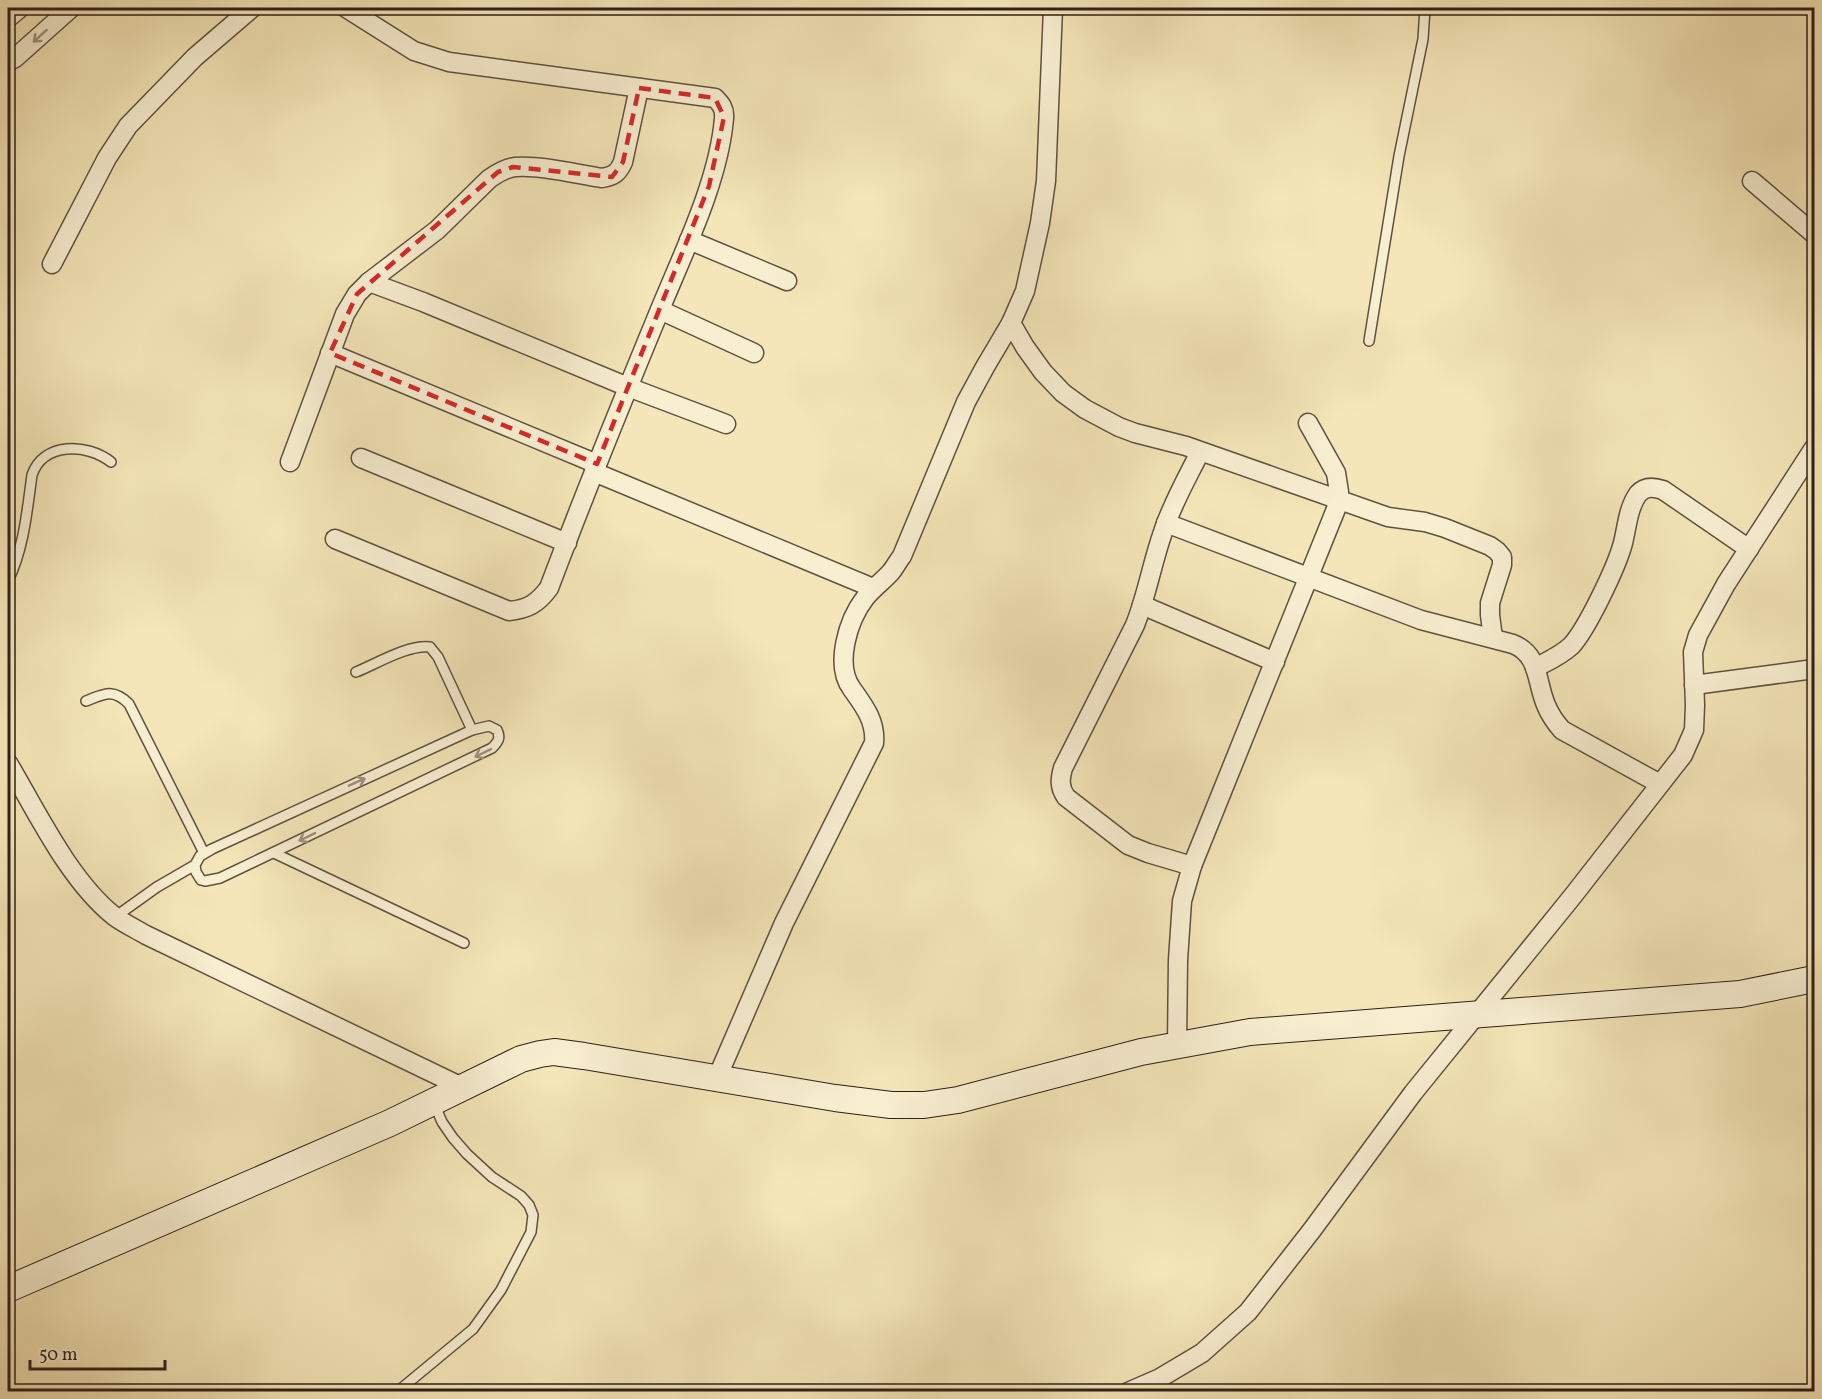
<svg xmlns="http://www.w3.org/2000/svg" width="1822" height="1399" viewBox="0 0 1822 1399" font-family="Vollkorn,serif">
<style>
.lines{fill:none;stroke-linecap:round;stroke-linejoin:round}
.lane-casing{stroke:#5f5142;stroke-width:12}
.street-casing{stroke:#5f5142;stroke-width:21}
.secondary-casing{stroke:#2d1f1a;stroke-width:28}
.lane{stroke:#f8efd1;stroke-width:9}
.street{stroke:#f8efd1;stroke-width:18}
.secondary{stroke:#f8efd1;stroke-width:26}
.oneway{stroke:#9d917f}
.marked{fill:none;stroke:#d62828;stroke-width:4.5;stroke-dasharray:12 8;stroke-linejoin:round}
</style>
<rect width="100%" height="100%" fill="#f4e6b8"/>
<filter id="stains"><feTurbulence type="fractalNoise" baseFrequency=".00333" numOctaves="4"/><feColorMatrix values="0 0 0 0 .2 0 0 0 0 .09 0 0 0 0 .02 0 0 0 .5 -.17"/></filter>
<radialGradient id="worn" r=".72"><stop offset=".6" stop-color="#630" stop-opacity="0"/><stop offset="1" stop-color="#630" stop-opacity=".3"/></radialGradient>
<g class="lines">
<!-- lane casing -->
<g class="lane-casing">
<g id="lane">
<path d="M1369,341L1399,156L1423,39L1425,8"/>
<path d="M8,581C24,548 27,511 32,475C43,442 87,443 111,462"/>
<path d="M356,672C376,664 409,644 430,647L438,657L472,730"/>
<path d="M86,701C104,694 113,688 129,704L204,853"/>
<path d="M274,853L464,943"/>
<path d="M115,917L157,887L195,865L200,856L212,849L472,730L489,726L497,730C501,738 498,742 492,748L220,878L205,881L201,880L196,872L195,865"/>
<path d="M397,1392L473,1329L501,1290L531,1232L533,1215L529,1205L521,1196L492,1177L467,1154L453,1138L442,1122L434,1103"/>
</g>
</g>
<!-- street casing -->
<g class="street-casing">
<g id="street">
<path d="M8,18L20,8"/>
<path d="M8,62L15,58L71,8"/>
<path d="M1752,181L1814,234"/>
<path d="M689,240L787,281"/>
<path d="M52,264L107,158L128,126L195,57L252,8"/>
<path d="M369,282L423,302L628,387L726,424"/>
<path d="M660,310L754,353"/>
<path d="M1011,323L1025,347L1043,372L1063,393L1085,409L1119,427L1135,433L1186,446L1388,517L1425,522L1445,528L1490,546L1497,551L1502,557V565L1490,603V615L1493,638"/>
<path d="M330,353L597,464"/>
<path d="M361,458L567,543"/>
<path d="M290,462L345,314L357,294L369,282L437,230L489,179C496,174 505,168 515,167C541,165 576,174 602,178C614,176 618,173 623,162L639,88"/>
<path d="M594,472L873,588"/>
<path d="M1166,523L1421,620L1513,644C1540,655 1536,682 1546,705C1550,715 1555,722 1562,730L1660,784"/>
<path d="M335,539L509,611C528,609 537,604 549,588C584,495 621,404 659,312C683,253 719,181 724,118C725,109 721,104 715,98L449,62L414,51L346,8"/>
<path d="M1142,605L1275,662"/>
<path d="M1535,668C1548,661 1560,656 1571,646C1587,629 1617,566 1623,543C1627,527 1628,508 1638,494C1645,486 1654,487 1663,490L1749,549"/>
<path d="M1694,685L1814,669"/>
<path d="M8,763C37,812 69,880 114,916C123,923 136,929 146,935L462,1087"/>
<path d="M1192,866L1148,853L1128,845L1066,797C1059,787 1060,779 1063,768L1135,625C1147,595 1152,563 1163,532C1172,504 1187,478 1200,452"/>
<path d="M1177,1045L1178,960L1182,901L1192,866L1336,509L1339,492L1336,473L1308,423"/>
<path d="M717,1078L784,923L874,743C876,721 864,706 852,689C834,665 848,620 865,598C873,588 883,581 891,572C895,567 898,561 902,556L966,402L985,367L1011,323L1025,291L1040,223L1046,181L1053,8"/>
<path d="M1128,1392L1160,1378L1202,1353L1248,1312L1312,1230L1413,1093L1572,897L1683,755L1694,730L1695,705L1693,652L1698,635L1726,584L1814,448"/>
</g>
</g>
<!-- secondary casing -->
<g class="secondary-casing">
<path id="secondary" d="M8,1289L390,1123L521,1059L540,1054L554,1052L584,1056L835,1098L891,1105H924L958,1100L1141,1052L1250,1032L1740,994L1814,979"/>
</g>
<!-- lane -->
<use href="#lane" class="lane"/>
<!-- street -->
<use href="#street" class="street"/>
<!-- secondary -->
<use href="#secondary" class="secondary"/>
</g>
<!-- one-way arrows -->
<defs><path id="oneway-shaft" d="M-6 0H5M1.5-3L5.5 0L1.5 3" fill="none" stroke-width="1.6" stroke-linecap="round" stroke-linejoin="round" transform="scale(1.5)"/></defs>
<g class="oneway">
<use href="#oneway-shaft" transform="translate(40 36) rotate(138)"/>
<use href="#oneway-shaft" transform="translate(483 753) rotate(154)"/>
<use href="#oneway-shaft" transform="translate(357 782) rotate(-24)"/>
<use href="#oneway-shaft" transform="translate(307 837) rotate(154)"/>
</g>
<!-- marked area -->
<path class="marked" d="M639,88L715,98L724,117L709,186L597,464L330,353L357,294L498,172L513,167L612,177L623,162Z"/>
<!-- margin -->
<rect width="1822" height="1399" fill="none" stroke="#f4e6b8" stroke-width="30"/>
<rect x="9" y="9" width="1804" height="1381" fill="none" stroke="#2d1f1a" stroke-width="3"/>
<rect x="15" y="15" width="1792" height="1369" fill="none" stroke="#2d1f1a" stroke-width="1.5"/>
<!-- scale -->
<path d="M30 1360v9h135v-9" fill="none" stroke="#2d1f1a" stroke-width="3"/>
<text x="39" y="1360" font-size="18" fill="#2d1f1a" stroke="#f8efd1" stroke-width="4.5" paint-order="stroke">50 m</text>
<rect width="100%" height="100%" filter="url(#stains)"/>
<rect width="100%" height="100%" fill="url(#worn)"/>
</svg>
